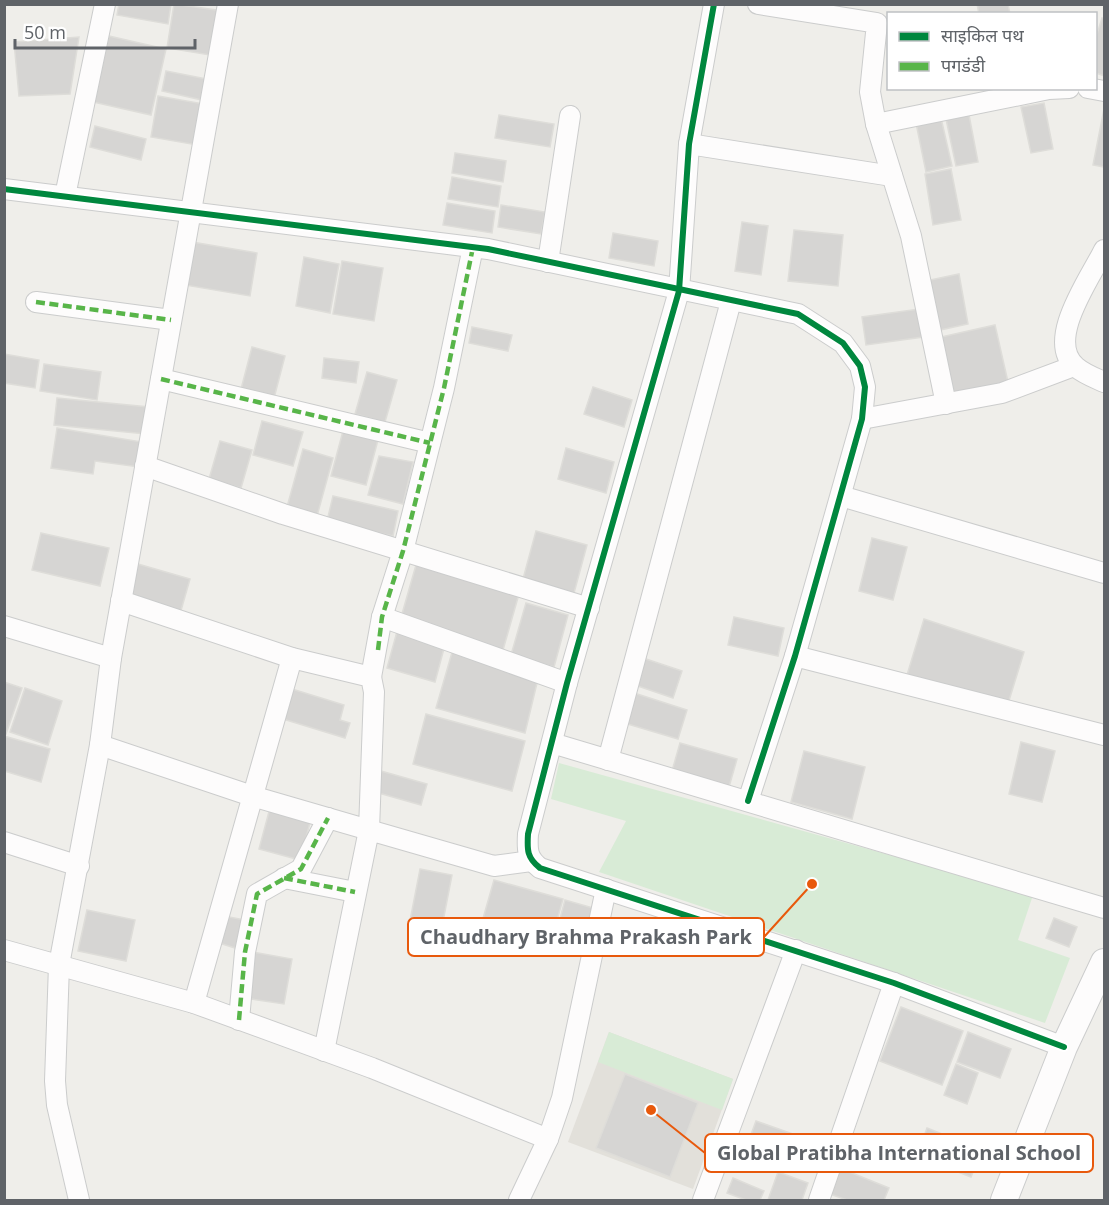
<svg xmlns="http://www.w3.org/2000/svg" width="1109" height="1205" viewBox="0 0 1109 1205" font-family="'Open Sans','Noto Sans Devanagari',sans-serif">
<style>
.education{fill:#e2e0da}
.green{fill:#d8ebd6}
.building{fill:#d6d5d3;stroke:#deddd9;stroke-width:1.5}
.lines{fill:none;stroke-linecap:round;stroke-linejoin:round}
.minor-casing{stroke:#cbcccc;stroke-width:22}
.tertiary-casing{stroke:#cbcccc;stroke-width:28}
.minor{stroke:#fdfcfc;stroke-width:20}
.tertiary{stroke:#fdfcfc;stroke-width:26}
.quiet{stroke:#58b549;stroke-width:4.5;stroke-dasharray:9 4.5;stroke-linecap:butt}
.cycleway-casing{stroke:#fff;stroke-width:10}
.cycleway{stroke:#00873e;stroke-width:6}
.leader{fill:none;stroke:#e8590c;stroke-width:2}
.callout-dot{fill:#e8590c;stroke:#fff;stroke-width:2}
.callout{fill:#fff;stroke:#e8590c;stroke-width:2}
.callout-label{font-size:20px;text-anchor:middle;font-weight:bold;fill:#5f6368}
</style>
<rect width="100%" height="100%" fill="#efeeea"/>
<!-- education -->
<path class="education" d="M609,1032L733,1079L693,1189L568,1142Z"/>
<!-- green -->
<g class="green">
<path d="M559,763L1033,895L1018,940L1070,958L1045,1023L599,872L626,821L551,799Z"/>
<path d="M609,1032L733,1079L722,1110L598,1062Z"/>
</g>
<!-- building -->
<g class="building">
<path d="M119,4H171L168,24L117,15Z"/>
<path d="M174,4L223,11L216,56L167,48Z"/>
<path d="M977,4H1008L1010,14H979Z"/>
<path d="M1102,18L1104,19V76L1096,73V37Z"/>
<path d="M109,36L166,49L151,115L93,102Z"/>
<path d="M79,37L70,94L19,96L14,42Z"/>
<path d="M166,71L207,79L202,100L162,91Z"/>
<path d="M158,96L204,104L197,145L151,137Z"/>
<path d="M1044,103L1053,149L1031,153L1021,107Z"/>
<path d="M1104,109V167L1093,165Z"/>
<path d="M499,115L554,124L550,147L495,138Z"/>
<path d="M969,115L978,162L956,166L946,119Z"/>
<path d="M941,118L952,166L926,172L916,123Z"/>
<path d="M95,126L146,139L141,160L90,147Z"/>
<path d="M455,153L506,161L503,182L452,173Z"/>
<path d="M951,169L961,220L933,225L925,174Z"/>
<path d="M452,177L501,186L498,207L448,199Z"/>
<path d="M447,203L495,211L492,233L443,225Z"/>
<path d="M501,205L545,212L541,234L498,227Z"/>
<path d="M742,222L768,226L761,275L735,271Z"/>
<path d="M794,230L843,235L838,286L788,281Z"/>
<path d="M613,233L658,241L654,266L609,258Z"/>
<path d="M192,242L257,253L250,296L185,285Z"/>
<path d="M304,257L339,264L330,313L296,306Z"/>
<path d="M342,261L383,268L374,321L333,314Z"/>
<path d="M959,274L968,324L940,330L930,280Z"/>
<path d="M919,309L923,337L866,345L862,317Z"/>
<path d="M995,325L1008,382L954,394L941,337Z"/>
<path d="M472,327L512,335L508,351L469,343Z"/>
<path d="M252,347L285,356L273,402L240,393Z"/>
<path d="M4,354L39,360L35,388L4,383Z"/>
<path d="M324,358L359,362L356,383L322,378Z"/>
<path d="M44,364L101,372L97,400L40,391Z"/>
<path d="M367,372L397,380L385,422L355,414Z"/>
<path d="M593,387L632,400L624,427L584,414Z"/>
<path d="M57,398L149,407L146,434L54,425Z"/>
<path d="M262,421L303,432L293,466L253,455Z"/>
<path d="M57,428L142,442L139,467L95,461L93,474L51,468Z"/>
<path d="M343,431L378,440L366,485L331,476Z"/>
<path d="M220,441L252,450L241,488L209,479Z"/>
<path d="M566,448L614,462L606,493L558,479Z"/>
<path d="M303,449L333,458L317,516L287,507Z"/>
<path d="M379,456L413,462L403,504L368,495Z"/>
<path d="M333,496L398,511L393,536L327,521Z"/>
<path d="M536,531L587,545L574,593L523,579Z"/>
<path d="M41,533L109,548L100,586L32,570Z"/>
<path d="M872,538L907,547L893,600L859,591Z"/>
<path d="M138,564L190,579L180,614L128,599Z"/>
<path d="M416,565L519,594L503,650L400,621Z"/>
<path d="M526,603L568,615L554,667L511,655Z"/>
<path d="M734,617L784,628L778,656L728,645Z"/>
<path d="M924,619L1024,652L1007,707L907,675Z"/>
<path d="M398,628L446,641L435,682L387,668Z"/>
<path d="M453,649L538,679L525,733L436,708Z"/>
<path d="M640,657L682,671L673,698L632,684Z"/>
<path d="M4,682L22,688L6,734H4Z"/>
<path d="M25,688L62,701L48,745L10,732Z"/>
<path d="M292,689L344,705L340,720L350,723L345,738L283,719Z"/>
<path d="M631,692L687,710L678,739L621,722Z"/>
<path d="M426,714L525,741L512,791L413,764Z"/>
<path d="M4,736L50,749L41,782L4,771Z"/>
<path d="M1021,742L1055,751L1042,802L1009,794Z"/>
<path d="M680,743L737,759L727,794L670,778Z"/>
<path d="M804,751L865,767L852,819L791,802Z"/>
<path d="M381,771L427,784L421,805L375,792Z"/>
<path d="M270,808L311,819L300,860L259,849Z"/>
<path d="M420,869L452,875L441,932L409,926Z"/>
<path d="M494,880L563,899L551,942L482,922Z"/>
<path d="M565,900L600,910L587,957L552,948Z"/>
<path d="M87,910L135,920L126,961L78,951Z"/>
<path d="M224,916L245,920L235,948L219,943Z"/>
<path d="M1054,918L1077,927L1069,947L1046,938Z"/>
<path d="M253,952L292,959L284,1004L245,998Z"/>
<path d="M901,1007L963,1031L942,1085L880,1061Z"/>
<path d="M968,1032L1011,1049L1000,1078L957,1062Z"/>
<path d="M956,1064L978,1073L967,1104L944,1095Z"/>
<path d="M625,1074L698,1103L670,1177L596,1148Z"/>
<path d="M756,1121L821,1144L815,1161L750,1137Z"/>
<path d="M927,1128L982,1150L971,1177L917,1156Z"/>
<path d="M837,1167L889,1188L884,1200H847L827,1193Z"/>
<path d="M778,1172L808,1183L802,1200H768Z"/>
<path d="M733,1178L764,1191L760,1200H746L727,1193Z"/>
</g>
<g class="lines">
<!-- minor casing -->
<g class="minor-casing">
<g id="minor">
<path d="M714,4L689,144L679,291L567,683L528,834C527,850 527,858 540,868L894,983L1064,1047"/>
<path d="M758,4L877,23L870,92L876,124L911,236L946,404"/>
<path d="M1088,88L1104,91"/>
<path d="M876,124L1049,89L1069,88"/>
<path d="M689,144L892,176"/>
<path d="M4,189L488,249L798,314L843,343L860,366L865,387L862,419L795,656L748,801"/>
<path d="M65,196L105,4"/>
<path d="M1104,250C1091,277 1044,341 1076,367C1084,374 1095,378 1104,382"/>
<path d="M548,262L570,116"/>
<path d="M36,302L171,320"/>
<path d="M161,379L430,443"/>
<path d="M862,419L1002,393L1074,366"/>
<path d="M145,466L283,514L589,608"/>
<path d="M841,496L1104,573"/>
<path d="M382,617L567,683"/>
<path d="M4,626L111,658"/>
<path d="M795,656L1104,735"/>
<path d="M371,677L382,617L403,551L444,388L473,247"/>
<path d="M552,743L1104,908"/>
<path d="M100,745L252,796L369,830L374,692L371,677L292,658L121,601"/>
<path d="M608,760L731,301"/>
<path d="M4,842L79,866"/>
<path d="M284,878L355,892"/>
<path d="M4,950L194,1003L372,1068L548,1139"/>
<path d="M194,1003L292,658"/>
<path d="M239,1020L245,952L257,894L301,869L328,818"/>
<path d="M324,1051L369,830L494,866L531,861"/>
<path d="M79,1200L57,1105L55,1081L59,965L100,745L111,658L228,4"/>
<path d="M519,1200L548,1139L562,1098L606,889"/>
<path d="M703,1200L796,950"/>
<path d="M819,1200L894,983"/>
</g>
</g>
<!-- tertiary casing -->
<g class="tertiary-casing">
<path id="tertiary" d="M1004,1200L1064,1047L1104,962"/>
</g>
<!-- minor -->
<use href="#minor" class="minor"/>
<!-- tertiary -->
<use href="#tertiary" class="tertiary"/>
<!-- quiet -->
<g class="quiet">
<path d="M36,302L171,320"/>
<path d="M161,379L430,443"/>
<path d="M378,650L382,617L403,551L444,388L473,247"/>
<path d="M284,878L355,892"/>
<path d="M239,1020L245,952L257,894L301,869L328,818"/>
</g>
<!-- cycleway casing -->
<g class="cycleway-casing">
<g id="cycleway">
<path d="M714,4L689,144L679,291L567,683L528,834C527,850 527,858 540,868L894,983L1064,1047"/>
<path d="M4,189L488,249L798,314L843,343L860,366L865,387L862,419L795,656L748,801"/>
</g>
</g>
<!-- cycleway -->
<use href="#cycleway" class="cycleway"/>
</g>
<!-- callouts -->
<path class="leader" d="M812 884L764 937M651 1110L705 1153"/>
<g class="callout-dot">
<circle cx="812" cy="884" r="6"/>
<circle cx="651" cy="1110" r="6"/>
</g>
<g class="callout">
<rect x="408" y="918" width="356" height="38" rx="6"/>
<rect x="705" y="1134" width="388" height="38" rx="6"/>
</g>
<g class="callout-label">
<text x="586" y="944">Chaudhary Brahma Prakash Park</text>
<text x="899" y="1160">Global Pratibha International School</text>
</g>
<!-- border -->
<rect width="1109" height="1205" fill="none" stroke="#5f6368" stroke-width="12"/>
<!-- legend -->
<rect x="887" y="12" width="210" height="78" fill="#ffffff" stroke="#bfc1c3" stroke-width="1.5"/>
<rect x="899" y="32" width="30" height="9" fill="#00873e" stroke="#bfc1c3" stroke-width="1.5"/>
<text x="941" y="42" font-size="18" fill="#5f6368">साइकिल पथ</text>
<rect x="899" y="62" width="30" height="9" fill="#58b549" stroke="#bfc1c3" stroke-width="1.5"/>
<text x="941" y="72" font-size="18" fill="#5f6368">पगडंडी</text>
<!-- scale -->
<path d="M15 39v9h180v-9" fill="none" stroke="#5f6368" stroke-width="3"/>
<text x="24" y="39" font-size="18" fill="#5f6368" stroke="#ffffff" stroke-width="4.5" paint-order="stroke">50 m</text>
</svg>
